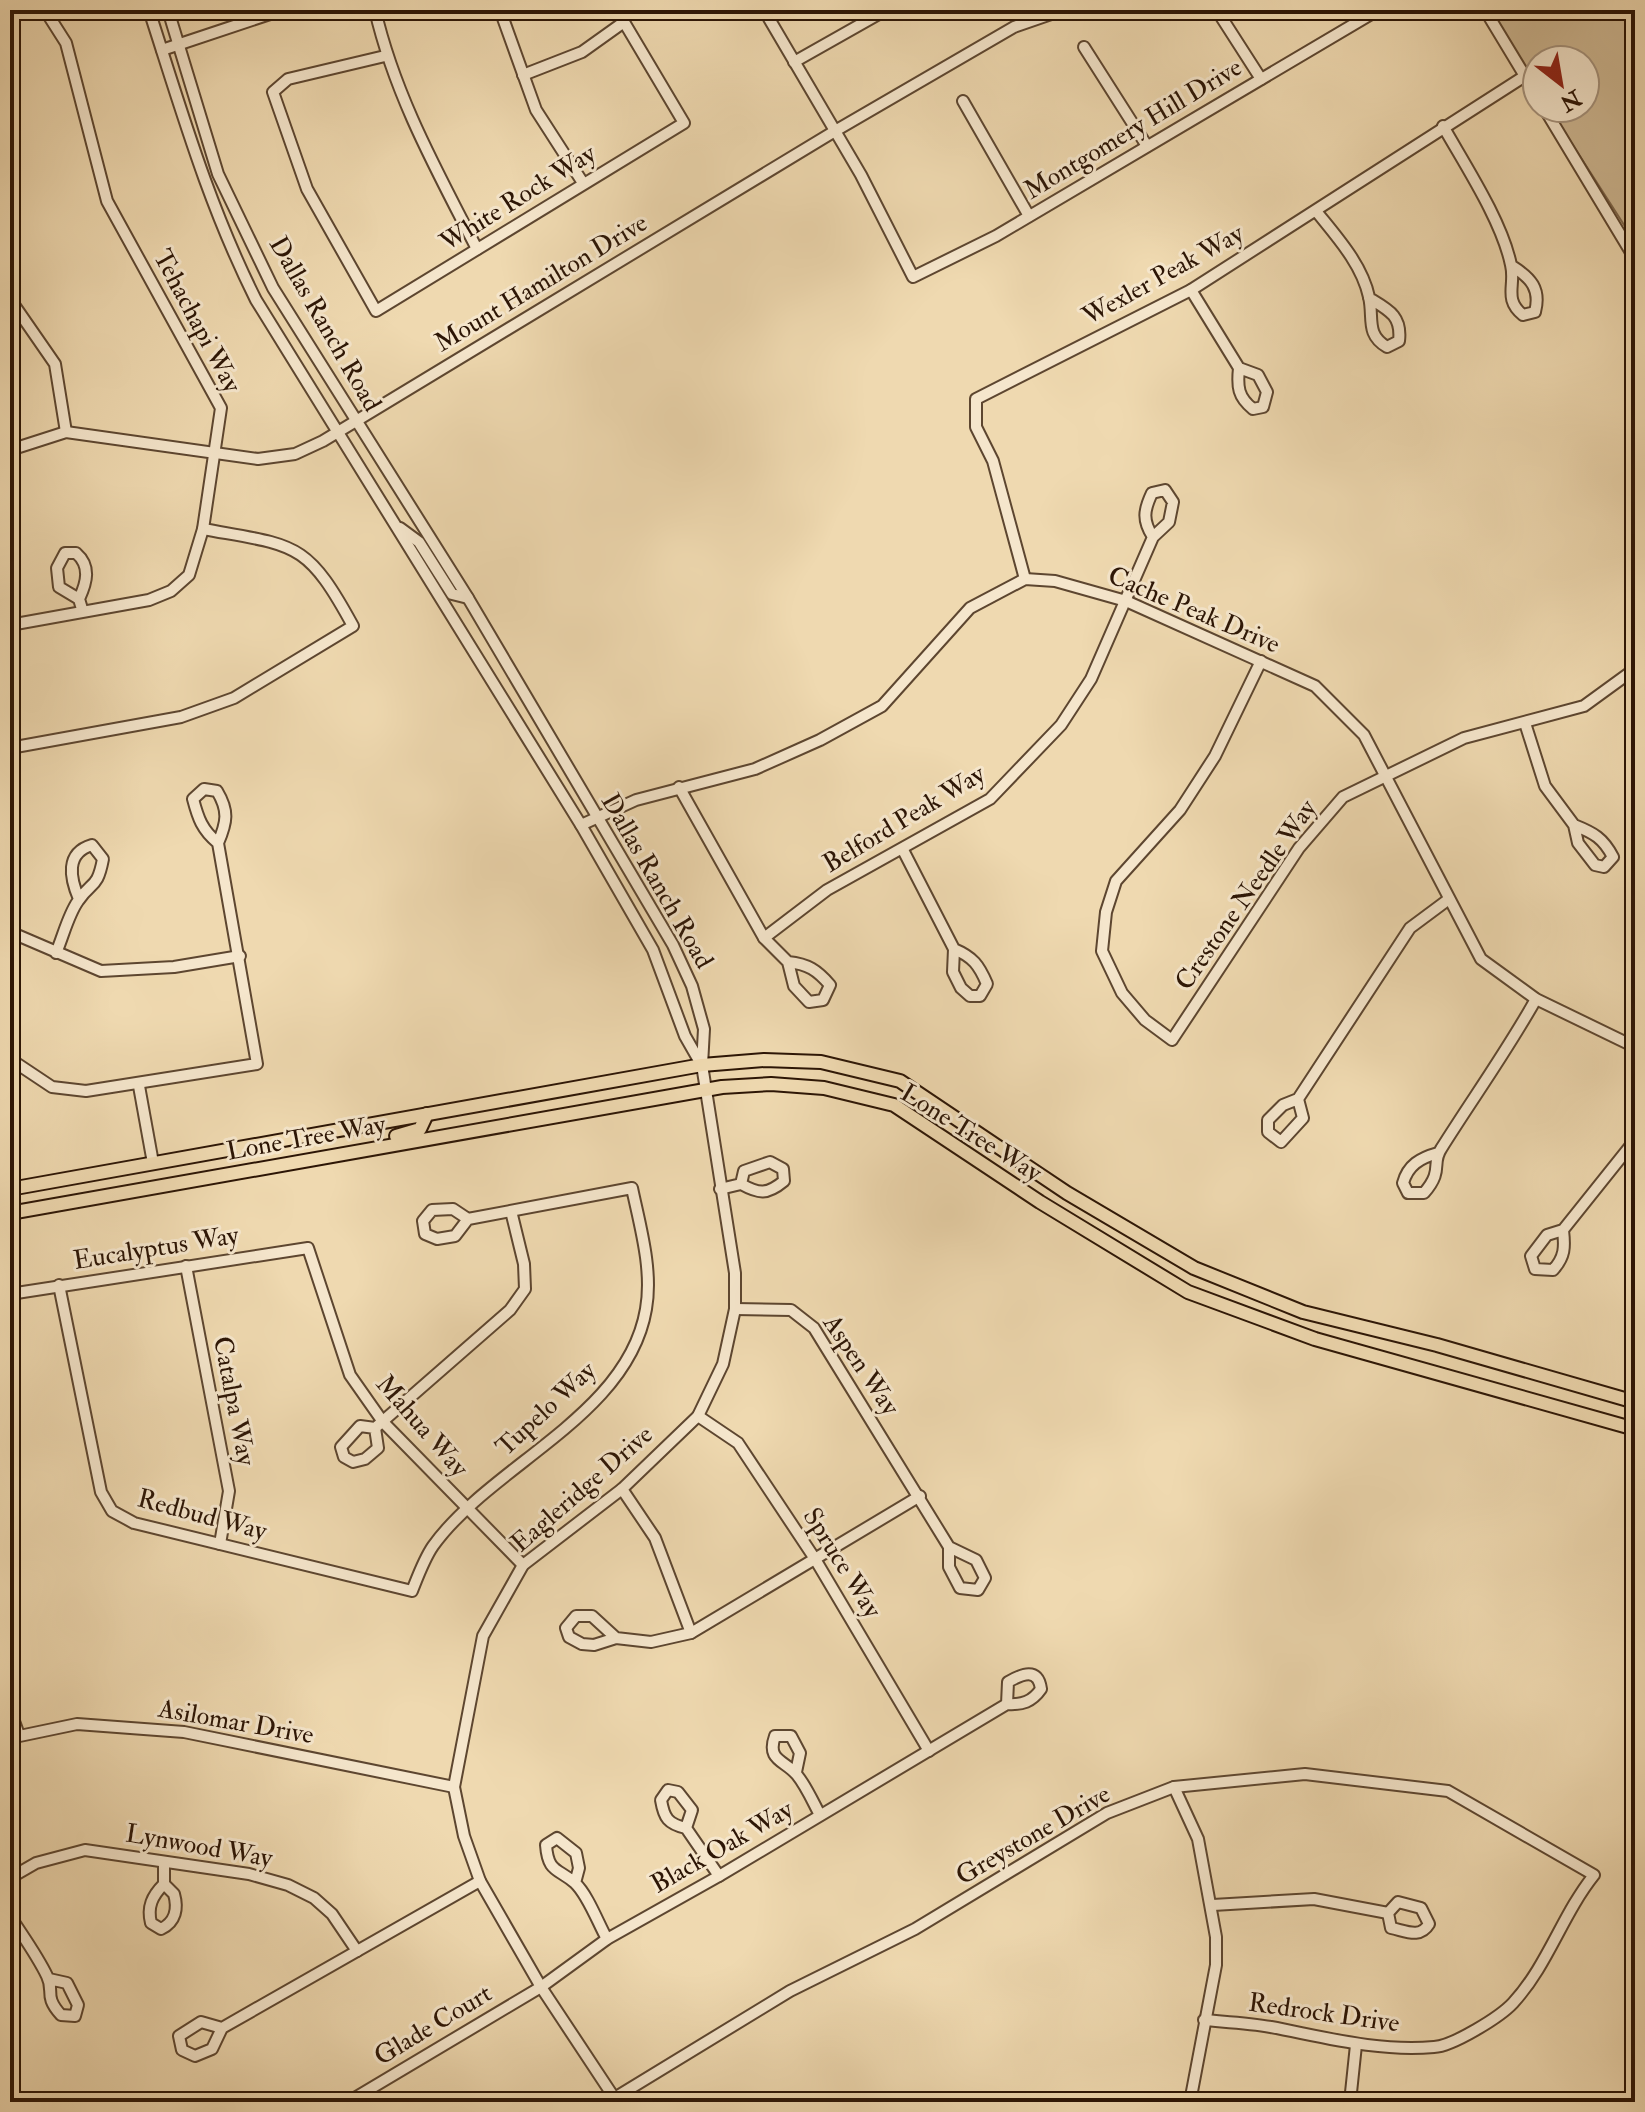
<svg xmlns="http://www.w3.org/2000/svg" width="1645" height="2112" viewBox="0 0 1645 2112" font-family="'IM FELL Double Pica',serif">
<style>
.grass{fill:#ceb893;stroke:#7d664c;stroke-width:2}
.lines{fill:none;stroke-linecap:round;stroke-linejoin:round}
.minor-casing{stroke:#5d4630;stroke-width:14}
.major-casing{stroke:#2c1505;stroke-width:16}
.minor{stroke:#f5e6cc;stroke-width:10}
.major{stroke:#efd9b0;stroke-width:12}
.labels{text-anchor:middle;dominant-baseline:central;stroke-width:6;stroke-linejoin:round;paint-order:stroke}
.street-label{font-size:26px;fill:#2c1505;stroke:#f5e6cc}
</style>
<rect width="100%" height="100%" fill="#efd9b0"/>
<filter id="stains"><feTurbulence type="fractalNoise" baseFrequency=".0025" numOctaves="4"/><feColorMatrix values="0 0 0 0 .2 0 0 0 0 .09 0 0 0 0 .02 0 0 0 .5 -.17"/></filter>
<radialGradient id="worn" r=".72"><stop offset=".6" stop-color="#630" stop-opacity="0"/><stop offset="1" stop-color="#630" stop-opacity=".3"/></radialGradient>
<!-- grass -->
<path class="grass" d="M1485,10H1635V242L1549,108H1585V60H1537V90Z"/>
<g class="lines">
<!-- minor casing -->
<g class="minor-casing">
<g id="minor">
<path d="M149,10C182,112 208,204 256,300L581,825L653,950L685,1036L701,1064"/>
<path d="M168,10L218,174L273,288L468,598L673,945L692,986L704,1029L702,1065L735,1273V1309L723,1364L698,1416L622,1489L523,1565L483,1636L454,1787L464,1836L480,1881L541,1987L617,2102"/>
<path d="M375,10C395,96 437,171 477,249"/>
<path d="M500,10L536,110L583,183"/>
<path d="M764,10L861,175L913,277L996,236L1373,13L1371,10"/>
<path d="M1485,10L1537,96"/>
<path d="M1218,12L1261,79"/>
<path d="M1084,47L1147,146"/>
<path d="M162,50L282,10"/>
<path d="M385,56L288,79L273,92L307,189L376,311L684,123L624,22L582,52L523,75"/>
<path d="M794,62L886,10"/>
<path d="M963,101L1029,216"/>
<path d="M1544,108L1635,259"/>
<path d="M1443,126C1465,165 1502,221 1511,265C1516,285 1503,299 1523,315L1535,312C1541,289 1531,278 1512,266"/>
<path d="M1316,211C1336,236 1362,264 1369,297C1374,318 1365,334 1387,347L1399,341C1402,316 1389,310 1369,298"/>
<path d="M1191,290L1239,368L1258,375L1267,392L1263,407L1253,409C1238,397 1237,387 1239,368"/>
<path d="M10,299L55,364L66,432"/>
<path d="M10,450L66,432L258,459L295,454L323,441L835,131L1014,27L1063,10"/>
<path d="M400,528L419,542L452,594L468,598"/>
<path d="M1025,579L993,461L976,427V399L1191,290L1525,76"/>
<path d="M79,599L59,587L57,568L65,553H76C91,566 87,582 79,599L82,609"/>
<path d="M10,625L149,600L171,591L189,575L203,529L221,408L107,201L66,43L45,10"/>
<path d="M1261,661L1215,756L1180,810L1116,881L1106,912L1102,951L1122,993L1145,1020L1172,1040L1299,848L1343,797L1464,738L1584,706L1628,674L1635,682"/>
<path d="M1525,723L1545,786L1574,825L1578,843L1595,865L1604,867L1613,857C1603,838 1594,833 1574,825"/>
<path d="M10,748L181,717L234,698L353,626C306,540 296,546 203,529"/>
<path d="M679,787L764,938L788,962L794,986L809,1002L823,1000L830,985C817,970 808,964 788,962"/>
<path d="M581,825L636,800L755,769L820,740L882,706L970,608L1025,579L1055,581L1126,601L1315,686L1364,735L1481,959L1536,999L1635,1047"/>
<path d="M903,850L954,949L953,972L961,988L970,996H980L987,984C979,965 973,957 954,949"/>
<path d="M10,932L101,971L174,967L240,956"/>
<path d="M764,938L827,890L990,799L1061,725L1091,679L1153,537L1169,522L1173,502L1165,490L1152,493C1144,510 1142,520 1153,537"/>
<path d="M56,953C63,937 68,915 78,901C92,880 97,890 103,859L92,845C65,853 70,878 79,899"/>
<path d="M10,1059L52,1087L86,1091L257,1064L218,843C227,822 229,811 217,791L204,789L193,799C198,818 202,830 218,843"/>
<path d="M139,1086L153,1163"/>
<path d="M1298,1099L1303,1118L1281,1142L1268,1132V1120L1283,1105L1298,1099L1410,928L1449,899"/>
<path d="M1438,1153C1420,1158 1408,1165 1403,1183L1408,1193H1424C1444,1170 1431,1164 1441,1149C1473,1098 1507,1051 1536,999"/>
<path d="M720,1189L741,1184C759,1194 767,1195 784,1181L783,1169L770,1162L744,1171L741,1184"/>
<path d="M1563,1230C1565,1247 1565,1257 1553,1270L1535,1269L1531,1256L1547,1235L1563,1230L1635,1140"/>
<path d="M186,1266L229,1491L220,1544"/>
<path d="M59,1285L101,1492L112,1511L134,1523L412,1591C418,1576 424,1559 433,1546C492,1464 628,1416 646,1309C653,1270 640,1226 632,1188L468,1219L455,1236L437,1239L425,1234L423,1221L432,1210L453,1209L468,1219"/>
<path d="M10,1294L308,1248L350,1375L383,1422L523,1565"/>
<path d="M735,1309L791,1310L814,1328L949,1547V1567L960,1588L978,1590L985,1578L976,1560L949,1547"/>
<path d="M698,1416L738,1443L815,1559L929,1751"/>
<path d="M375,1428L378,1448L365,1459L353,1462L344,1457L341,1447L360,1426L375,1428L510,1310L525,1289L524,1264L511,1211"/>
<path d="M622,1489L655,1538L691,1633"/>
<path d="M616,1638L592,1616H576L566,1628L569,1637L582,1644L594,1645L616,1638L651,1642L691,1633L920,1496"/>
<path d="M10,1710L19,1735"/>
<path d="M10,1738L77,1724L184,1732L454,1787"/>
<path d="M796,1772L800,1753L791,1736H775C766,1761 785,1760 797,1775C806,1786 813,1802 820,1815"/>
<path d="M1174,1787L1198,1839L1216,1937V1965L1190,2102"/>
<path d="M686,1828L692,1810L678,1792L668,1790L661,1800C664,1818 668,1824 686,1828L719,1876"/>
<path d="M10,1878L36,1863L85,1850L249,1874L288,1885L314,1898L332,1914L357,1951"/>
<path d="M575,1883L579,1868L576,1853L557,1838L546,1845C548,1873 558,1868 575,1883C588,1895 598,1923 607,1939"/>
<path d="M164,1884L174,1894C178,1908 176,1922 161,1929L151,1923C147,1907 152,1896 164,1884V1863"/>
<path d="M1398,1902L1421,1908L1429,1924C1420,1939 1406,1931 1391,1928L1388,1913Z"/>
<path d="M1213,1905L1314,1899L1388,1913"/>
<path d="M10,1916C22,1935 37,1955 47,1976C55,1992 43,1995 61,2015L75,2016L78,2005L67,1983L49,1979"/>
<path d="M222,2028L201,2022L179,2036L182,2050L195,2056L212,2049L222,2028L480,1881"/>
<path d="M348,2102L541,1987L607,1939L719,1876L1007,1704C1022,1705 1032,1702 1041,1689C1038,1667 1022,1674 1008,1682L1007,1704"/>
<path d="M608,2102L790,1991L915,1929L1107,1813L1174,1787L1305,1774L1448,1791L1594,1875C1562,1915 1548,1965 1513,2003C1500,2017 1453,2046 1434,2047C1378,2052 1324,2037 1271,2027C1249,2023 1226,2022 1204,2020"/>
<path d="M1350,2102L1356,2045"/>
</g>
</g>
<!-- major casing -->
<g class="major-casing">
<g id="major">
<path d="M396,1136L420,1129L427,1114"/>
<path d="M10,1189L702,1065L764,1060L821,1062L900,1081L1067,1193L1194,1268L1303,1312L1437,1345L1635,1402"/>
<path d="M10,1213L722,1087L771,1084L824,1088L894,1105L1040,1202L1188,1292L1315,1339L1635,1429"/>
</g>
</g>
<!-- minor -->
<use href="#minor" class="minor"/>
<!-- major -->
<use href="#major" class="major"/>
</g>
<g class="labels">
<!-- street labels -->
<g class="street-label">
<text transform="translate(1133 129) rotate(-31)">Montgomery Hill Drive</text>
<text transform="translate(518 198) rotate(-32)">White Rock Way</text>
<text transform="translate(1163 275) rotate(-29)">Wexler Peak Way</text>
<text transform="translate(541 283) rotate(-31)">Mount Hamilton Drive</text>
<text transform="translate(197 321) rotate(62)">Tehachapi Way</text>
<text transform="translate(325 324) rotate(60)">Dallas Ranch Road</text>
<text transform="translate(1194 610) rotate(23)">Cache Peak Drive</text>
<text transform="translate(904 819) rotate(-31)">Belford Peak Way</text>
<text transform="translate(657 881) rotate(60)">Dallas Ranch Road</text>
<text transform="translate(1246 895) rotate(-55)">Crestone Needle Way</text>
<text transform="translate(971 1133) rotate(32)">Lone Tree Way</text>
<text transform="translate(306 1138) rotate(-10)">Lone Tree Way</text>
<text transform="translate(156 1248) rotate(-9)">Eucalyptus Way</text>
<text transform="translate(861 1365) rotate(56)">Aspen Way</text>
<text transform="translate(234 1401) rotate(79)">Catalpa Way</text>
<text transform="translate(546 1409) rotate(-43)">Tupelo Way</text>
<text transform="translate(422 1426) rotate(49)">Mahua Way</text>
<text transform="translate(582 1489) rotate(-41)">Eagleridge Drive</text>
<text transform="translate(202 1515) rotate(15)">Redbud Way</text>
<text transform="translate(842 1563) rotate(58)">Spruce Way</text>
<text transform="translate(236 1722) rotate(10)">Asilomar Drive</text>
<text transform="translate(1033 1835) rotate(-30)">Greystone Drive</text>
<text transform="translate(199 1846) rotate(10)">Lynwood Way</text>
<text transform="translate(722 1847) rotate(-30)">Black Oak Way</text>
<text transform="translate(1324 2013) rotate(8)">Redrock Drive</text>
<text transform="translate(433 2025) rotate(-31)">Glade Court</text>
</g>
</g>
<!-- margin -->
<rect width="1645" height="2112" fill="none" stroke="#efd9b0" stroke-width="40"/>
<rect x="12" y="12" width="1621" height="2088" fill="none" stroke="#2c1505" stroke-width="4"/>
<rect x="20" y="20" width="1605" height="2072" fill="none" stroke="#2c1505" stroke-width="2"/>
<!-- north arrow -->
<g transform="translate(1561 84) rotate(149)"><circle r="38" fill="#f5e6cc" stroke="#a5927c" stroke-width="2"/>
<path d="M0-6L14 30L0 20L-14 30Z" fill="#8f2418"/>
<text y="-12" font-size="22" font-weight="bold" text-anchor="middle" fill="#2c1505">N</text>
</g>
<rect width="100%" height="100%" filter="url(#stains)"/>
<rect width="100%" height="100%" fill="url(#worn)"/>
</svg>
